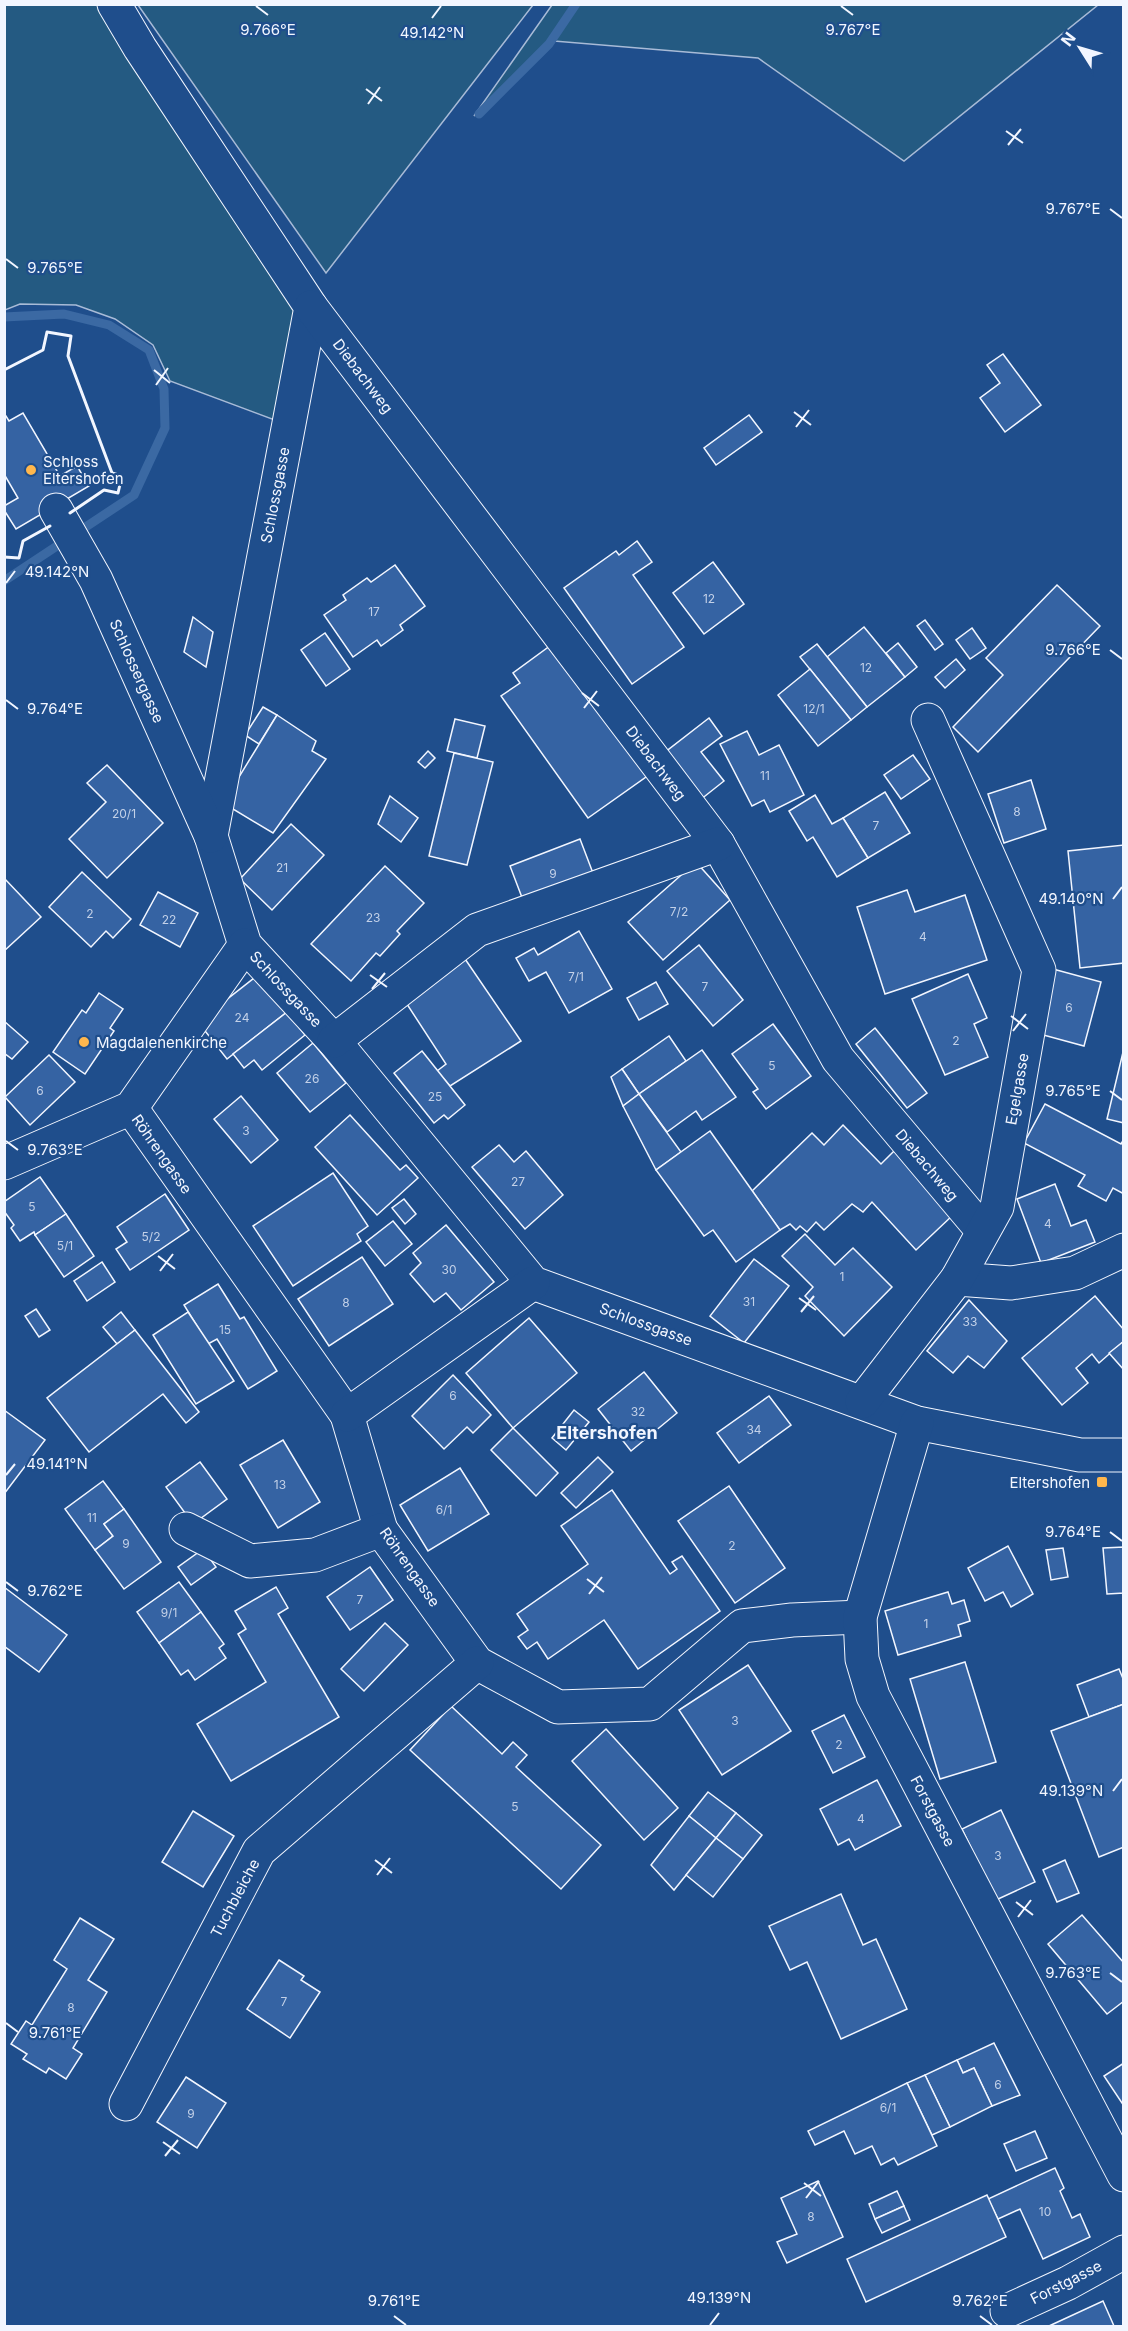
<svg xmlns="http://www.w3.org/2000/svg" width="1128" height="2331" viewBox="0 0 1128 2331" font-family="Inter,sans-serif">
<style>
.green{fill:#245a82;stroke:#a8bbd7;stroke-width:1.5}
.lines{fill:none;stroke-linecap:round;stroke-linejoin:round}
.stream{stroke:#3b69a3;stroke-width:9}
.building{fill:#3563a3;stroke:#f2f6ff;stroke-width:1.5}
.minor-casing{stroke:#f2f6ff;stroke-width:35}
.minor{stroke:#1f4e8c;stroke-width:33}
.wall{stroke:#f2f6ff;stroke-width:3}
.ticks{fill:none;stroke:#f2f6ff;stroke-width:2}
.poi-dot{fill:#ffb74d;stroke:#1f4e8c;stroke-width:2}
.labels{text-anchor:middle;dominant-baseline:central;stroke-width:4.5;stroke-linejoin:round;paint-order:stroke}
.number-label{font-size:12px;fill:#c3d1e8}
.street-label{font-size:15px;fill:#f2f6ff;stroke:#1f4e8c}
.poi-label{font-size:15px;fill:#f2f6ff;stroke:#1f4e8c;text-anchor:start}
.quarter-label{font-size:18px;font-weight:bold;fill:#f2f6ff;stroke:#1f4e8c}
.ticks-label{font-size:15px;text-anchor:middle;fill:#f2f6ff;stroke:#1f4e8c;stroke-width:4.5;stroke-linejoin:round;paint-order:stroke}
</style>
<rect width="100%" height="100%" fill="#1f4e8c"/>
<!-- green -->
<g class="green">
<path d="M5,5H114L311,307L288,425L170,381L153,345L115,319L76,305L20,304L5,310Z"/>
<path d="M138,5H533L326,273Z"/>
<path d="M552,5V4L1098,5L904,161L758,58L554,41L474,116Z"/>
</g>
<g class="lines">
<!-- stream -->
<g class="stream">
<path d="M479,114L549,44L576,4"/>
<path d="M4,317L64,314L109,325L149,350L164,389L165,428L134,495L4,581"/>
</g>
</g>
<!-- building -->
<g class="building">
<path d="M1003,354L1041,405L1005,432L980,398L1000,383L987,365Z"/>
<path d="M4,413L9,421L23,413L60,476L77,466L89,486L16,529L4,510V506L18,498L4,474Z"/>
<path d="M749,415L762,432L716,465L704,448Z"/>
<path d="M637,541L652,562L633,575L684,647L632,684L564,588L616,551L619,555Z"/>
<path d="M713,562L744,604L704,634L673,593Z"/>
<path d="M395,565L425,606L400,625L403,630L381,646L377,640L353,657L324,615L346,600L343,595L367,578L371,582Z"/>
<path d="M1057,585L1100,626L978,752L953,727L1003,675L986,658Z"/>
<path d="M193,617L213,632L206,667L184,652Z"/>
<path d="M925,620L943,644L935,650L917,626Z"/>
<path d="M864,627L905,677L867,707L827,657Z"/>
<path d="M972,628L986,648L970,659L956,640Z"/>
<path d="M325,633L350,669L326,686L301,650Z"/>
<path d="M558,640L653,772L588,818L501,696L520,683L513,673Z"/>
<path d="M898,643L917,667L905,677L886,653Z"/>
<path d="M817,644L867,707L851,720L800,657Z"/>
<path d="M956,659L965,670L945,688L935,677Z"/>
<path d="M810,669L851,720L818,746L778,695Z"/>
<path d="M263,707L277,715L259,744L245,735Z"/>
<path d="M277,715L316,741L312,751L326,759L273,833L223,803Z"/>
<path d="M709,718L722,736L701,752L724,781L700,800L664,753Z"/>
<path d="M455,719L485,726L477,758L447,751Z"/>
<path d="M747,731L759,755L779,745L804,795L770,812L764,800L752,806L720,744Z"/>
<path d="M428,751L435,758L425,768L418,762Z"/>
<path d="M454,753L493,762L467,865L429,856Z"/>
<path d="M913,755L930,779L901,799L884,775Z"/>
<path d="M107,765L163,823L107,878L69,839L106,802L87,783Z"/>
<path d="M1031,780L1046,829L1004,843L988,794Z"/>
<path d="M885,792L910,833L868,858L843,818Z"/>
<path d="M815,795L832,824L843,818L868,858L837,877L813,837L807,841L789,811Z"/>
<path d="M390,796L418,818L401,842L378,824Z"/>
<path d="M291,824L324,855L272,910L240,879Z"/>
<path d="M580,839L596,881L526,908L510,866Z"/>
<path d="M1124,845V963L1080,968L1068,851Z"/>
<path d="M696,862L730,900L663,960L628,922Z"/>
<path d="M385,866L424,903L397,931L400,934L380,956L376,953L351,981L311,944Z"/>
<path d="M82,872L131,919L113,938L106,931L91,947L49,907Z"/>
<path d="M4,878L41,917L4,951Z"/>
<path d="M907,890L915,912L965,895L987,960L885,994L857,907Z"/>
<path d="M158,892L198,913L180,947L140,925Z"/>
<path d="M579,931L612,989L569,1013L546,972L529,981L516,958L534,948L538,955Z"/>
<path d="M699,945L743,1000L713,1026L667,971Z"/>
<path d="M461,953L521,1041L450,1086L437,1071L446,1064L401,995Z"/>
<path d="M1053,969L1101,982L1084,1046L1036,1033Z"/>
<path d="M968,974L987,1018L974,1024L988,1057L945,1075L912,999Z"/>
<path d="M258,975L287,1012L227,1059L198,1022Z"/>
<path d="M656,982L668,1004L639,1020L627,998Z"/>
<path d="M99,993L123,1009L110,1028L114,1031L85,1074L53,1052L82,1010L86,1013Z"/>
<path d="M287,1012L305,1035L262,1070L254,1060L244,1068L233,1054Z"/>
<path d="M4,1021L28,1042L12,1059L4,1053Z"/>
<path d="M773,1024L811,1076L766,1109L753,1092L758,1089L732,1054Z"/>
<path d="M875,1028L927,1093L907,1108L856,1044Z"/>
<path d="M669,1036L686,1061L639,1094L622,1069Z"/>
<path d="M313,1043L346,1083L310,1112L277,1073Z"/>
<path d="M1124,1048V1123L1107,1119Z"/>
<path d="M702,1050L736,1097L702,1120L696,1111L667,1132L639,1094Z"/>
<path d="M422,1051L465,1105L448,1119L444,1115L434,1123L394,1073Z"/>
<path d="M49,1055L75,1082L30,1125L5,1097Z"/>
<path d="M622,1069L639,1094L623,1106L611,1077Z"/>
<path d="M639,1094L681,1152L656,1170L623,1106Z"/>
<path d="M241,1096L278,1140L251,1163L214,1119Z"/>
<path d="M1045,1104L1121,1144L1124,1139V1194L1113,1188L1106,1201L1078,1186L1085,1175L1024,1143Z"/>
<path d="M350,1115L400,1170L406,1165L418,1178L377,1215L315,1147Z"/>
<path d="M843,1125L881,1164L894,1151L954,1214L916,1250L872,1202L863,1212L852,1204L824,1230L816,1222L807,1232L800,1226L796,1230L790,1224L780,1230L752,1191L812,1133L824,1145Z"/>
<path d="M710,1131L780,1230L736,1262L713,1230L704,1236L656,1170Z"/>
<path d="M499,1145L514,1162L526,1151L563,1195L525,1229L472,1167Z"/>
<path d="M333,1173L368,1226L357,1234L361,1241L293,1286L253,1226Z"/>
<path d="M40,1177L66,1214L35,1235L34,1232L20,1241L11,1228L14,1225L4,1211V1202Z"/>
<path d="M1055,1184L1071,1226L1086,1220L1095,1242L1041,1263L1017,1199Z"/>
<path d="M165,1194L189,1230L130,1270L116,1249L127,1242L117,1227Z"/>
<path d="M404,1199L416,1214L405,1224L392,1208Z"/>
<path d="M66,1214L94,1256L64,1277L35,1235Z"/>
<path d="M393,1221L412,1244L385,1266L366,1242Z"/>
<path d="M446,1225L494,1282L461,1310L446,1293L434,1302L410,1274L421,1263L413,1253Z"/>
<path d="M805,1234L835,1265L853,1248L892,1287L844,1336L805,1296L813,1287L782,1256Z"/>
<path d="M362,1257L393,1304L329,1346L298,1299Z"/>
<path d="M754,1259L789,1286L744,1343L710,1316Z"/>
<path d="M102,1262L115,1282L87,1301L74,1281Z"/>
<path d="M218,1284L240,1319L244,1317L277,1371L248,1389L217,1339L208,1344L184,1305Z"/>
<path d="M1095,1296L1124,1330V1341L1099,1363L1092,1354L1076,1368L1088,1383L1062,1405L1022,1358Z"/>
<path d="M969,1300L1007,1341L984,1368L968,1356L953,1373L927,1351Z"/>
<path d="M36,1309L50,1330L39,1337L25,1316Z"/>
<path d="M121,1312L135,1330L117,1344L103,1327Z"/>
<path d="M188,1312L234,1381L196,1404L153,1335Z"/>
<path d="M529,1318L577,1373L513,1428L466,1373Z"/>
<path d="M135,1330L199,1412L186,1423L163,1394L89,1452L47,1398Z"/>
<path d="M1124,1341V1370L1109,1353Z"/>
<path d="M644,1372L677,1413L631,1451L598,1409Z"/>
<path d="M453,1375L491,1415L473,1433L467,1427L444,1449L412,1416Z"/>
<path d="M769,1396L791,1425L739,1463L717,1433Z"/>
<path d="M4,1410L45,1440L4,1494Z"/>
<path d="M574,1410L589,1422L566,1450L552,1438Z"/>
<path d="M513,1428L558,1473L536,1496L491,1450Z"/>
<path d="M283,1440L320,1502L278,1528L240,1465Z"/>
<path d="M598,1457L613,1472L576,1508L561,1493Z"/>
<path d="M200,1462L227,1499L193,1524L166,1487Z"/>
<path d="M460,1468L489,1514L428,1551L400,1505Z"/>
<path d="M103,1481L124,1509L104,1524L113,1536L95,1550L65,1509Z"/>
<path d="M729,1486L785,1568L735,1603L678,1521Z"/>
<path d="M612,1490L670,1574L677,1569L672,1562L682,1556L720,1611L638,1669L604,1620L548,1659L537,1642L527,1649L518,1637L528,1630L517,1614L588,1564L561,1526Z"/>
<path d="M124,1509L161,1562L124,1589L95,1550L113,1536L104,1524Z"/>
<path d="M1008,1546L1033,1594L1011,1607L1003,1592L985,1601L968,1568Z"/>
<path d="M1124,1547V1593L1107,1594L1103,1548Z"/>
<path d="M1063,1548L1068,1577L1051,1580L1046,1550Z"/>
<path d="M203,1549L216,1567L191,1585L178,1567Z"/>
<path d="M370,1567L393,1600L350,1630L327,1597Z"/>
<path d="M179,1582L201,1612L159,1643L137,1612Z"/>
<path d="M4,1587L67,1635L39,1672L4,1646Z"/>
<path d="M276,1587L288,1608L278,1614L339,1717L231,1781L197,1724L266,1682L238,1634L246,1629L235,1611Z"/>
<path d="M948,1592L952,1604L964,1600L970,1621L958,1625L961,1636L898,1655L885,1611Z"/>
<path d="M201,1612L224,1644L219,1648L226,1658L195,1680L188,1670L181,1675L159,1643Z"/>
<path d="M385,1623L408,1645L364,1691L341,1669Z"/>
<path d="M965,1662L996,1762L940,1779L910,1679Z"/>
<path d="M748,1665L791,1731L722,1775L679,1710Z"/>
<path d="M1119,1669L1124,1681V1704L1089,1717L1077,1685Z"/>
<path d="M1124,1704V1847L1099,1857L1051,1731Z"/>
<path d="M451,1706L502,1754L513,1742L527,1755L516,1767L601,1845L561,1889L410,1750Z"/>
<path d="M844,1715L865,1757L833,1773L812,1731Z"/>
<path d="M606,1729L678,1808L644,1840L572,1761Z"/>
<path d="M877,1780L901,1826L855,1850L849,1839L838,1845L820,1809Z"/>
<path d="M708,1792L736,1813L716,1838L689,1816Z"/>
<path d="M1001,1810L1035,1882L996,1900L962,1829Z"/>
<path d="M193,1811L234,1836L203,1887L162,1862Z"/>
<path d="M736,1813L762,1835L743,1859L716,1838Z"/>
<path d="M689,1816L716,1838L674,1890L651,1865Z"/>
<path d="M716,1838L743,1859L713,1897L686,1875Z"/>
<path d="M1065,1860L1079,1893L1057,1902L1043,1870Z"/>
<path d="M841,1894L863,1945L876,1939L907,2009L841,2039L807,1962L790,1970L769,1926Z"/>
<path d="M1082,1915L1124,1963V2001L1107,2014L1048,1944Z"/>
<path d="M80,1918L114,1939L88,1980L107,1992L73,2048L82,2054L66,2079L49,2068L46,2073L23,2059L27,2054L11,2044L26,2021L32,2025L67,1969L54,1960Z"/>
<path d="M279,1960L304,1976L301,1980L320,1992L290,2038L247,2009Z"/>
<path d="M994,2043L1020,2095L992,2106L974,2068L963,2073L957,2060Z"/>
<path d="M957,2060L963,2073L974,2068L992,2106L950,2127L925,2075Z"/>
<path d="M1124,2063V2106L1104,2076Z"/>
<path d="M925,2075L950,2127L932,2135L907,2083Z"/>
<path d="M186,2077L226,2103L197,2148L157,2122Z"/>
<path d="M907,2083L937,2146L898,2165L894,2158L881,2165L872,2146L855,2154L844,2131L815,2145L808,2131Z"/>
<path d="M1035,2131L1047,2158L1016,2171L1004,2144Z"/>
<path d="M1055,2168L1064,2188L1060,2191L1072,2218L1080,2214L1090,2237L1043,2259L1020,2209L998,2219L988,2199Z"/>
<path d="M818,2181L843,2237L787,2263L777,2242L797,2234L781,2198Z"/>
<path d="M897,2191L904,2206L875,2219L869,2204Z"/>
<path d="M987,2195L1006,2237L866,2302L847,2259Z"/>
<path d="M904,2206L910,2220L882,2233L875,2219Z"/>
<path d="M1103,2301L1114,2326H1049Z"/>
</g>
<g class="lines">
<!-- minor casing -->
<g class="minor-casing">
<g id="minor">
<path d="M114,4L140,48L311,307L211,836L245,945L334,1041L533,1283L917,1423L1080,1455H1124"/>
<path d="M311,307L718,844L838,1059L982,1230"/>
<path d="M56,510L96,580L211,836"/>
<path d="M334,1041L477,930L718,844"/>
<path d="M131,1108L347,1415L381,1530L477,1663L558,1707L650,1704L742,1626L792,1620L860,1617"/>
<path d="M4,1163L131,1108L245,945"/>
<path d="M957,1279L1011,1283L1075,1273L1124,1250"/>
<path d="M862,1402L957,1279L997,1207L1039,970L928,720"/>
<path d="M347,1415L533,1283"/>
<path d="M917,1423L860,1617L862,1659L873,1696L1124,2175"/>
<path d="M186,1529L250,1561L315,1555L381,1530"/>
<path d="M126,2104L259,1851L477,1663"/>
<path d="M1007,2311L1068,2283L1124,2252"/>
</g>
</g>
<!-- minor -->
<use href="#minor" class="minor"/>
<!-- wall -->
<g class="wall">
<path d="M4,370L43,350L47,332L71,336L68,356L112,473L122,476L118,493L104,490L70,513"/>
<path d="M4,557L19,558L23,541L50,526"/>
</g>
</g>
<!-- ticks -->
<path class="ticks" d="M256,6L268,15M841,6L853,15M432,18L441,6M366,89L382,101M368,104L380,87M1006,131L1023,143M1008,145L1021,129M1110,209L1122,218M6,259L18,268M154,370L170,383M156,385L168,368M794,412L811,425M796,427L809,410M6,583L15,571M1110,650L1122,659M582,693L599,706M6,700L18,709M584,708L597,691M1113,899L1122,887M370,975L387,987M372,989L385,973M1011,1016L1028,1029M1013,1031L1026,1014M1110,1091L1122,1100M6,1141L18,1150M158,1256L175,1269M160,1271L173,1254M799,1298L816,1310M801,1312L814,1296M6,1475L15,1464M1110,1532L1122,1541M587,1579L604,1592M6,1582L18,1591M589,1594L602,1577M1113,1791L1122,1779M375,1860L392,1873M377,1875L390,1858M1016,1902L1033,1915M1018,1917L1031,1900M1110,1973L1122,1982M6,2023L18,2032M163,2142L180,2154M165,2156L178,2140M804,2183L821,2196M806,2198L819,2181M394,2316L406,2325M980,2316L992,2325M710,2325L719,2313"/>
<!-- markers -->
<g class="poi-dot">
<circle cx="31" cy="470" r="6"/>
<circle cx="84" cy="1042" r="6"/>
<rect x="1096" y="1476" width="12" height="12" rx="3"/>
</g>
<g class="labels">
<!-- number labels -->
<g class="number-label">
<text x="709" y="598">12</text>
<text x="374" y="611">17</text>
<text x="866" y="667">12</text>
<text x="814" y="708">12/1</text>
<text x="765" y="775">11</text>
<text x="1017" y="811">8</text>
<text x="124" y="813">20/1</text>
<text x="876" y="825">7</text>
<text x="282" y="867">21</text>
<text x="553" y="873">9</text>
<text x="679" y="911">7/2</text>
<text x="90" y="913">2</text>
<text x="373" y="917">23</text>
<text x="169" y="919">22</text>
<text x="923" y="936">4</text>
<text x="576" y="976">7/1</text>
<text x="705" y="986">7</text>
<text x="1069" y="1007">6</text>
<text x="242" y="1017">24</text>
<text x="956" y="1040">2</text>
<text x="772" y="1065">5</text>
<text x="312" y="1078">26</text>
<text x="40" y="1090">6</text>
<text x="435" y="1096">25</text>
<text x="246" y="1130">3</text>
<text x="518" y="1181">27</text>
<text x="32" y="1206">5</text>
<text x="1048" y="1223">4</text>
<text x="151" y="1236">5/2</text>
<text x="65" y="1245">5/1</text>
<text x="449" y="1269">30</text>
<text x="842" y="1276">1</text>
<text x="749" y="1301">31</text>
<text x="346" y="1302">8</text>
<text x="970" y="1321">33</text>
<text x="225" y="1329">15</text>
<text x="453" y="1395">6</text>
<text x="638" y="1411">32</text>
<text x="754" y="1429">34</text>
<text x="280" y="1484">13</text>
<text x="444" y="1509">6/1</text>
<text x="92" y="1517">11</text>
<text x="126" y="1543">9</text>
<text x="732" y="1545">2</text>
<text x="360" y="1599">7</text>
<text x="169" y="1612">9/1</text>
<text x="926" y="1623">1</text>
<text x="735" y="1720">3</text>
<text x="839" y="1744">2</text>
<text x="515" y="1806">5</text>
<text x="861" y="1818">4</text>
<text x="998" y="1855">3</text>
<text x="284" y="2001">7</text>
<text x="71" y="2007">8</text>
<text x="998" y="2084">6</text>
<text x="888" y="2107">6/1</text>
<text x="191" y="2113">9</text>
<text x="1045" y="2211">10</text>
<text x="811" y="2216">8</text>
</g>
<!-- street labels -->
<g class="street-label">
<text transform="translate(363 376) rotate(53)">Diebachweg</text>
<text transform="translate(275 495) rotate(-79)">Schlossgasse</text>
<text transform="translate(137 671) rotate(66)">Schlossergasse</text>
<text transform="translate(656 763) rotate(53)">Diebachweg</text>
<text transform="translate(286 989) rotate(47)">Schlossgasse</text>
<text transform="translate(1017 1089) rotate(-80)">Egelgasse</text>
<text transform="translate(162 1154) rotate(55)">Röhrengasse</text>
<text transform="translate(927 1165) rotate(50)">Diebachweg</text>
<text transform="translate(646 1324) rotate(20)">Schlossgasse</text>
<text transform="translate(410 1567) rotate(55)">Röhrengasse</text>
<text transform="translate(933 1811) rotate(62)">Forstgasse</text>
<text transform="translate(235 1898) rotate(-62)">Tuchbleiche</text>
<text transform="translate(1066 2282) rotate(-27)">Forstgasse</text>
</g>
<!-- poi labels -->
<g class="poi-label">
<text x="43" y="461">Schloss<tspan x="43" dy="17">Eltershofen</tspan></text>
<text x="96" y="1042">Magdalenenkirche</text>
<text x="1090" y="1482" text-anchor="end">Eltershofen</text>
</g>
<!-- quarter labels -->
<g class="quarter-label">
<text x="607" y="1432">Eltershofen</text>
</g>
</g>
<g class="ticks-label">
<text x="268" y="35">9.766°E</text>
<text x="853" y="35">9.767°E</text>
<text x="432" y="38">49.142°N</text>
<text x="1073" y="214">9.767°E</text>
<text x="55" y="273">9.765°E</text>
<text x="57" y="577">49.142°N</text>
<text x="1073" y="655">9.766°E</text>
<text x="55" y="714">9.764°E</text>
<text x="1071" y="904">49.140°N</text>
<text x="1073" y="1096">9.765°E</text>
<text x="55" y="1155">9.763°E</text>
<text x="57" y="1469">49.141°N</text>
<text x="1073" y="1537">9.764°E</text>
<text x="55" y="1596">9.762°E</text>
<text x="1071" y="1796">49.139°N</text>
<text x="1073" y="1978">9.763°E</text>
<text x="55" y="2038">9.761°E</text>
<text x="719" y="2303">49.139°N</text>
<text x="394" y="2306">9.761°E</text>
<text x="980" y="2306">9.762°E</text>
</g>
<!-- border -->
<rect width="1128" height="2331" fill="none" stroke="#f2f6ff" stroke-width="12"/>
<!-- north arrow -->
<g transform="translate(1080 48) rotate(307)" stroke="#1f4e8c" stroke-width="4.5" paint-order="stroke">
<path d="M0-4.5L10 22L0 15L-10 22Z" fill="#f2f6ff"/>
<text y="-9" font-size="16" font-weight="bold" text-anchor="middle" fill="#f2f6ff">N</text>
</g>
</svg>
